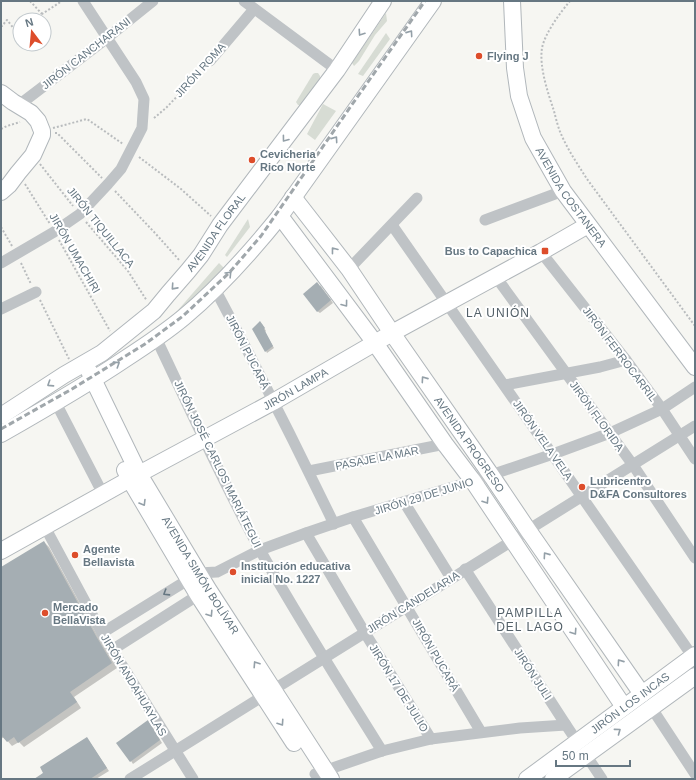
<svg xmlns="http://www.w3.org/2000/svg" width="696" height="780" viewBox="0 0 696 780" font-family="Arial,sans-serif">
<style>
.green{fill:#d7dcd4}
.shadow{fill:#0003}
.building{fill:#a5aeb3}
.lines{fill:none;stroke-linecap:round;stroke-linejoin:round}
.secondary-casing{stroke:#b1b7bb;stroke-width:18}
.path{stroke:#b9bcbe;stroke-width:2;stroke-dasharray:2 2;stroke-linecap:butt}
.street{stroke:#bfc3c6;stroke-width:11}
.secondary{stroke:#fff;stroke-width:16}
.rail{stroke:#a0a7ab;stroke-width:3;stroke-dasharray:6 3;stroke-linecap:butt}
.oneway{stroke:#94a0a8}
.oneway2{stroke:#667782}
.poi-dot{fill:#dd4d2b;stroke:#fff;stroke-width:1.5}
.labels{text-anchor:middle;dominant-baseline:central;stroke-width:4;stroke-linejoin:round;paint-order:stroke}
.street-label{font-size:11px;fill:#667782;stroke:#fff}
.poi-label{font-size:11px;font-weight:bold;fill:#667782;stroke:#fff;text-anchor:start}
.neighbourhood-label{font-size:12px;letter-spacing:1px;fill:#536068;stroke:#fff}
</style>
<rect width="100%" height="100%" fill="#f6f6f2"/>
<!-- green -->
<g class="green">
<path d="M386,13L387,21L375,35L359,61L354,66L352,63Z"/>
<path d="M386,33L390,39L363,76L358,74Z"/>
<path d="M315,73H318L320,76V79L301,105H298L296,102L313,74Z"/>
<path d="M323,104L336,111L315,140L307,134Z"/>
<path d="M248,219L250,227L227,257L225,255Z"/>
<path d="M219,263L225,269L172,317Z"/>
</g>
<!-- shadow -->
<g class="shadow">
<path d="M320,285L333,303L320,313L317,311Z"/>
<path d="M262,324L266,331L265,332L274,348L267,353L266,351Z"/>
<path d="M44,542L49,547L101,642L117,668L74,697L81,708L24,747L19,742L12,746L4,737L1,739V568Z"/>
<path d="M150,723L162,743L133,764L131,761Z"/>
<path d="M87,738L109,771L96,779H36Z"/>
</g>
<!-- building -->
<g class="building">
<path d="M317,282L331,300L317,312L303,294Z"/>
<path d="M260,321L265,328L264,329L273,346L265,352L252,329Z"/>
<path d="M44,541L96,636L112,663L70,692L77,702L18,743L14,737L7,742L1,735V567Z"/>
<path d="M148,720L160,740L130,762L116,743Z"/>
<path d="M87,737L107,768L90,779H34L43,773L40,767Z"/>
</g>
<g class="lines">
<!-- secondary casing -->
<g class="secondary-casing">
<g id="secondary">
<path id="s1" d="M512,1L515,68L519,96L533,138L563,191L695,367"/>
<path d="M1,93L13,102L31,113L38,121L42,131V135L33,155L18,173L9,185L1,192"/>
<path id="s2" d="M293,197L349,269L392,333L491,475L528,530L642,694"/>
<path d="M280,216L375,343L445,444L473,481L624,707"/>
<path id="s3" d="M89,371L139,474L208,589L331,779"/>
<path id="s4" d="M1,416L64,375L102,353L154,311L168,294L188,271L201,255L220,225L337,70L383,1"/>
<path d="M1,434C43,410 85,386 125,359C145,346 166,332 184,317C220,287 251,252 280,216L433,1"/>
<path d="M125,470L130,480L198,595L294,743"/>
<path id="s5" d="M1,551L139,474L273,402L392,333L541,252L588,225"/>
<path id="s6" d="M527,779L695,655"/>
<path d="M553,779L695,676"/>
</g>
</g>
<!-- path -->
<g class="path">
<path d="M30,1L42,14"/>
<path d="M570,1C560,13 545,33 542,48C539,67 548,93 554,111C556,119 558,127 561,134C568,150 578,165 587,179L695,326"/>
<path d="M36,20L42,14L62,1"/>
<path d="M1,25L2,26L7,20L20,36"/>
<path d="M154,118L166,108L204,68"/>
<path d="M53,128L87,119L123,144"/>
<path d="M1,129L7,126L20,122"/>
<path d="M55,133H57L102,178"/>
<path d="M139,157L181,189L211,216"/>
<path d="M40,164L73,206"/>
<path d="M25,184L50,224"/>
<path d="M115,191L155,233L180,261"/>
<path d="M86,222L128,271L147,301"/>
<path d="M1,227L12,246"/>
<path d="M59,240L110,331"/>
<path d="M21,263L31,284"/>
<path d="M40,300L69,359"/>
</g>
<!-- street -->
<g class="street">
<path d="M244,1L337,70"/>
<path d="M210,61L254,9"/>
<path d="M19,105L107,38L153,1"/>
<path d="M485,220L563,191"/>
<path d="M392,225C493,368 593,513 693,657"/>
<path d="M541,252L626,360L662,409L695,459"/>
<path d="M1,263L54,232L80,214L108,184L121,169L142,128L144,99L136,82L83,1"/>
<path d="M349,269L417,198"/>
<path d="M496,277L633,465L695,558"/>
<path d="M215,289C256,366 296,445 334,524"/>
<path d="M1,309L36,292"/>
<path d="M156,338C190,409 222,481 260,550C298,618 341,685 382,751"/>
<path d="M505,385L600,367L626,360"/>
<path d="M56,403L103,494"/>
<path d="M309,471L445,444"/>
<path d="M404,502L451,578"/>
<path d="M353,517L481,732"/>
<path d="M45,527L102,633L193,779"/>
<path d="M306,533L365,633L431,739"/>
<path d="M465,569L566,725L602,779"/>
<path d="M102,633L199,573L217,572L260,550L306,533L353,517L473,481L553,454L610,433L662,409L695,387"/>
<path d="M112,650L203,592"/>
<path d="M651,707L695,774"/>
<path d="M315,774L382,751L431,739L520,728L566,725"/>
<path d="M130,779L512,541L528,530L695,426"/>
</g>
<!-- secondary -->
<use href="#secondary" class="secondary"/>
<!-- rail -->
<path class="rail" d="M1,429L72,389L145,344L183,316L229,273L261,236L351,106L425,1"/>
</g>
<!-- one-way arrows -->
<defs><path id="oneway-chevron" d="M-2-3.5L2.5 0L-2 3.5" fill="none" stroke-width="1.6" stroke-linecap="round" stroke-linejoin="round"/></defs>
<g class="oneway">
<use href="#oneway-chevron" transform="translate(361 33) rotate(124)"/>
<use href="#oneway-chevron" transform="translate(410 33) rotate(-55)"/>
<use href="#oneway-chevron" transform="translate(285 139) rotate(127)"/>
<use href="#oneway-chevron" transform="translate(335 139) rotate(-55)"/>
<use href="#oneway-chevron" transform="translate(334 250) rotate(-128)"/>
<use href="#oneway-chevron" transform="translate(229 274) rotate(-46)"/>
<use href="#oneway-chevron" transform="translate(174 287) rotate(132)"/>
<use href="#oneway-chevron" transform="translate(345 304) rotate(53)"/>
<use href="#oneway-chevron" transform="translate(117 364) rotate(-33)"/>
<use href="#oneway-chevron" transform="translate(424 379) rotate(-125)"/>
<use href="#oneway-chevron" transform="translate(50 384) rotate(147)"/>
<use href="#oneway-chevron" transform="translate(486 501) rotate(57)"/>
<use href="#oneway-chevron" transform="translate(143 503) rotate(59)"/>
<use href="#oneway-chevron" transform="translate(546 555) rotate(-125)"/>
<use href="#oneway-chevron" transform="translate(210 614) rotate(57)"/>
<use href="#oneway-chevron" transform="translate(574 632) rotate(56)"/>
<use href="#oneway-chevron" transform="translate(620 662) rotate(-125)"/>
<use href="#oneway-chevron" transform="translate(256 664) rotate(-123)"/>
<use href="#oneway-chevron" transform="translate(281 723) rotate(56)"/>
<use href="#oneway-chevron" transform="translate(618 731) rotate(-36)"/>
</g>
<use class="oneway2" href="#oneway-chevron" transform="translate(166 593) rotate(148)"/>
<!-- markers -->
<g class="poi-dot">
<circle cx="479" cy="56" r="4"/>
<circle cx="252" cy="160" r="4"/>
<rect x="541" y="247" width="8" height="8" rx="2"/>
<circle cx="582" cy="487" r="4"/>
<circle cx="75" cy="555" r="4"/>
<circle cx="233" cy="572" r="4"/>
<circle cx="45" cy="613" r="4"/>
</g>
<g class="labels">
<!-- street labels -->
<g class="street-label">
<text transform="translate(86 53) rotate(-38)">JIRÓN CANCHARANI</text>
<text transform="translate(200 70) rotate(-48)">JIRÓN ROMA</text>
<text stroke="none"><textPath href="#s1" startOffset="210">AVENIDA COSTANERA</textPath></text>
<text transform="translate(101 227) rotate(51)">JIRÓN TIQUILLACA</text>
<text stroke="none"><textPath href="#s4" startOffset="286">AVENIDA FLORAL</textPath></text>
<text transform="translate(75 253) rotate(60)">JIRÓN UMACHIRI</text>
<text transform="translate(248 352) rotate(63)">JIRÓN PUCARÁ</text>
<text transform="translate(620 354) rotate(53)">JIRÓN FERROCARRIL</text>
<text stroke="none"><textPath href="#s5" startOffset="336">JIRÓN LAMPA</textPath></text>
<text transform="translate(597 416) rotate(54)">JIRÓN FLORIDA</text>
<text transform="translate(543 440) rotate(55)">JIRÓN VELA VELA</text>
<text stroke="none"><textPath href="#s2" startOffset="304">AVENIDA PROGRESO</textPath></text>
<text transform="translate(377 458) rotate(-11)">PASAJE LA MAR</text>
<text transform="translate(218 464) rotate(64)">JIRÓN JOSÉ CARLOS MARIÁTEGUI</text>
<text transform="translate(424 496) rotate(-17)">JIRÓN 29 DE JUNIO</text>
<text stroke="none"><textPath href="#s3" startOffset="233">AVENIDA SIMÓN BOLÍVAR</textPath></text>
<text transform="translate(413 602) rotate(-32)">JIRÓN CANDELARIA</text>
<text transform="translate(436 655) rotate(60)">JIRÓN PUCARÁ</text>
<text transform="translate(533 674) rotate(57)">JIRÓN JULI</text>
<text transform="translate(134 685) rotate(59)">JIRÓN ANDAHUAYLAS</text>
<text transform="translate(399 688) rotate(58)">JIRÓN 17 DE JULIO</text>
<text stroke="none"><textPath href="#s6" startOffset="128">JIRÓN LOS INCAS</textPath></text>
</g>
<!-- poi labels -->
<g class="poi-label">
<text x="487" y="56">Flying J</text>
<text x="260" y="154">Cevicheria<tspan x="260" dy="13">Rico Norte</tspan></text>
<text x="537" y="251" text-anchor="end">Bus to Capachica</text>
<text x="590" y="481">Lubricentro<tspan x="590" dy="13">D&amp;FA Consultores</tspan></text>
<text x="83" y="549">Agente<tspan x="83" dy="13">Bellavista</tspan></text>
<text x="241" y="566">Institución educativa<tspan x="241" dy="13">inicial No. 1227</tspan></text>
<text x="53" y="607">Mercado<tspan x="53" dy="13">BellaVista</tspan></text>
</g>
<!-- neighbourhood labels -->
<g class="neighbourhood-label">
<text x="498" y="313">LA UNIÓN</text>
<text x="530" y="613">PAMPILLA<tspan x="530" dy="14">DEL LAGO</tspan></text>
</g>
</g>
<!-- border -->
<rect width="696" height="780" fill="none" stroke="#667782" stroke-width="4"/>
<!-- north arrow -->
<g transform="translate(32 32) rotate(344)"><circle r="19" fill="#ffffff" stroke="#c2c9cd"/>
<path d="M0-3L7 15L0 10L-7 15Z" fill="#dd4d2b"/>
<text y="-6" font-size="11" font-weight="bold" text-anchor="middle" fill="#667782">N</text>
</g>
<!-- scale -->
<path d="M556 760v6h74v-6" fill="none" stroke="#667782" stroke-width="2"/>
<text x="562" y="760" font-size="12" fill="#667782" stroke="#ffffff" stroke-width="3" paint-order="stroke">50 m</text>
</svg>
